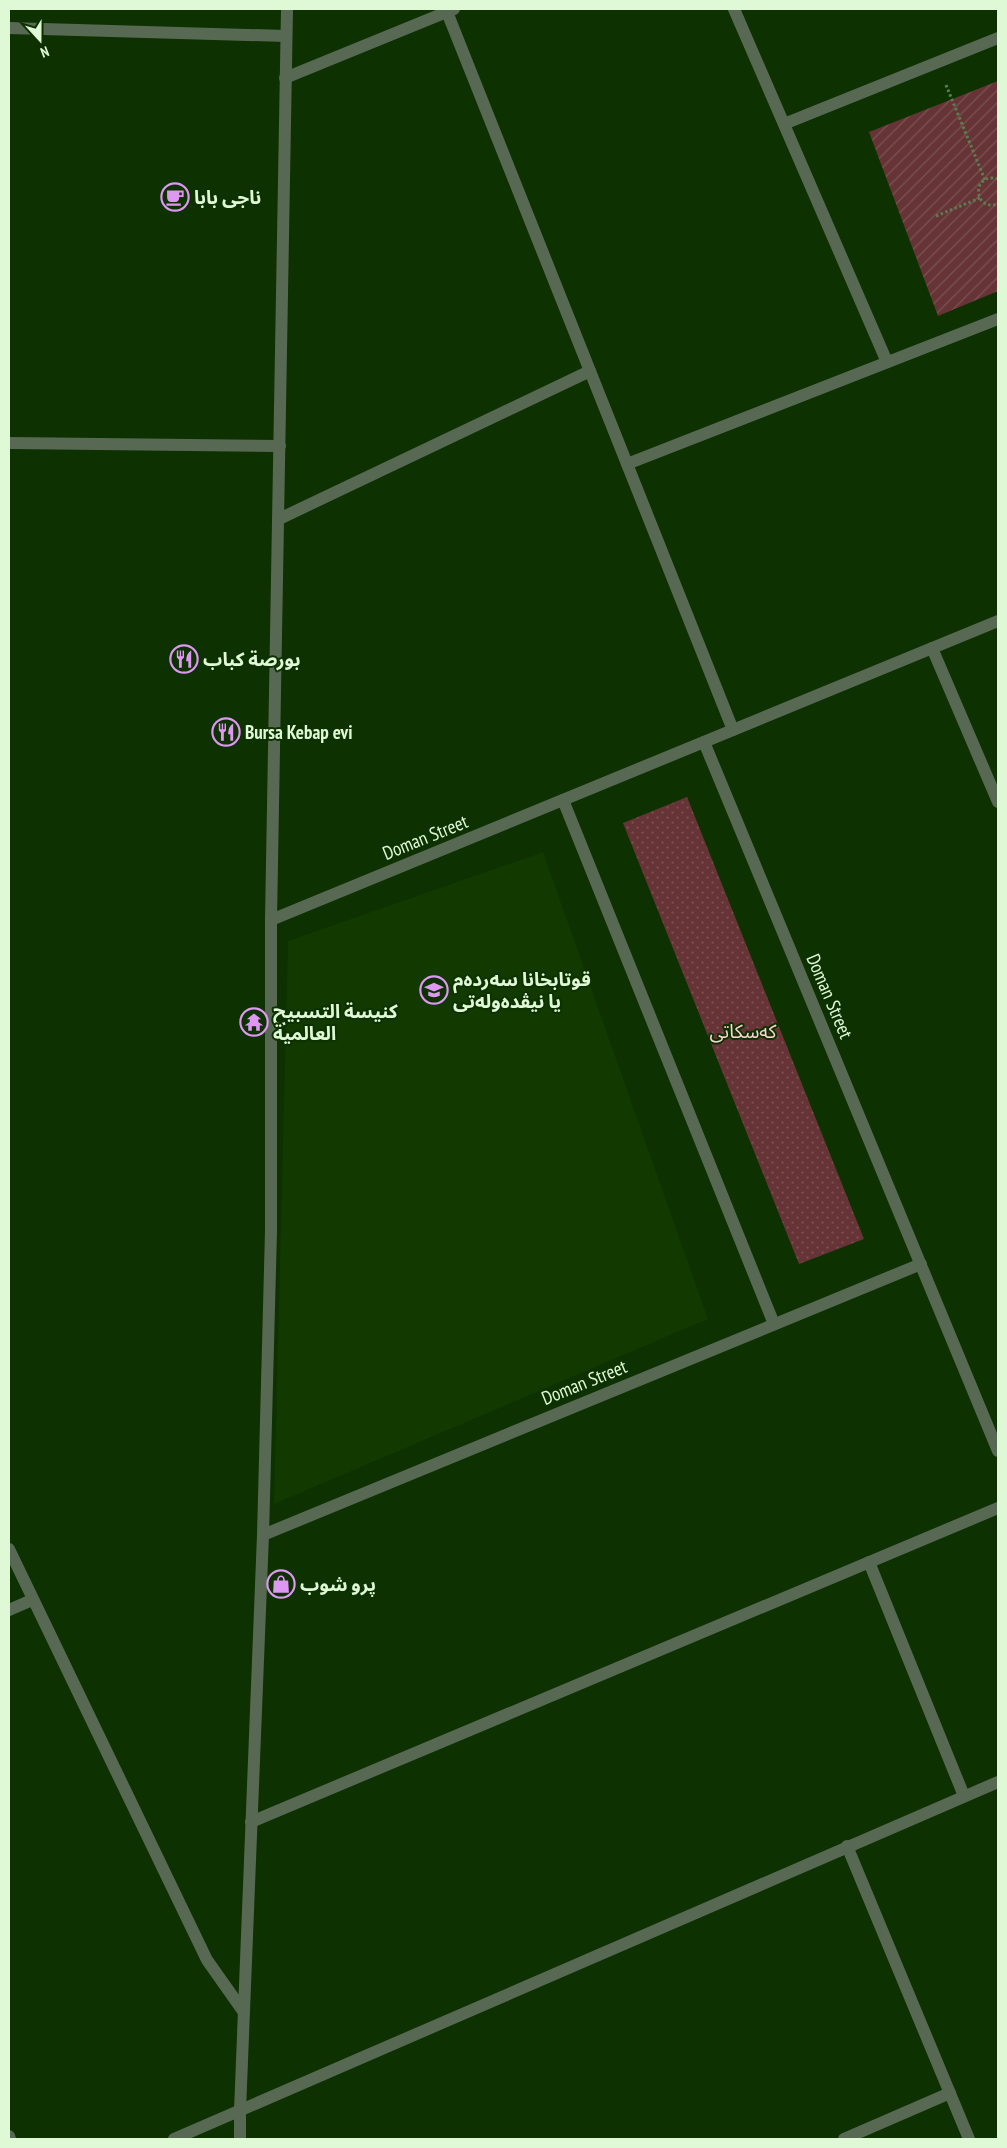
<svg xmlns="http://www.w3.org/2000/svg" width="1007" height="2148" viewBox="0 0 1007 2148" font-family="'PT Sans Narrow','Noto Sans Arabic',sans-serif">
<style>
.built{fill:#113900}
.park{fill:url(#park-dots)}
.garden{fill:url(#garden-furrows)}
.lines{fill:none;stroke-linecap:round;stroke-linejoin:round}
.path{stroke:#5c7c51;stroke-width:3;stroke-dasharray:2.5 2.5;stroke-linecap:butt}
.minor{stroke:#586953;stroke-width:12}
.labels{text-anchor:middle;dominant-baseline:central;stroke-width:4;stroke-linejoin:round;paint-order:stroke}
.poi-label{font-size:19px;font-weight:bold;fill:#dff9d7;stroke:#0d3100;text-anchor:start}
.street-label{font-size:19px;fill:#dff9d7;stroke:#0d3100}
.park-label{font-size:19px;fill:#fed4d4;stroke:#0d3100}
</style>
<defs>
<pattern id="park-dots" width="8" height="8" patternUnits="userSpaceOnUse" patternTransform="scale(1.25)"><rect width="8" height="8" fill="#663436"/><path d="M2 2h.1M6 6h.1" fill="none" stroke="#7b5252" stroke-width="1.8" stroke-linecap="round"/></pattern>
<pattern id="garden-furrows" width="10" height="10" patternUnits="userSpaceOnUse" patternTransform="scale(1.25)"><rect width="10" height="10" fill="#663436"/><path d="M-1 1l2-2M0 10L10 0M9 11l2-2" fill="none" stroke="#7b5252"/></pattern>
</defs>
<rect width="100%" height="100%" fill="#0d3100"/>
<!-- built -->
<path class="built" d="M543,852L708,1319L274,1504L288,941Z"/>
<!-- park -->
<path class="park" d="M687,797L864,1239L799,1264L623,823Z"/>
<!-- garden -->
<path class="garden" d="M998,81V291L938,316L869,132Z"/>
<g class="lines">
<!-- path -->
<g class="path">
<path d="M946,85L985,180"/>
<path d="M998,179C972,171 972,212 998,204"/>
<path d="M936,216L980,198"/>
</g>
<!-- minor -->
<g class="minor">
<path d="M734,9L887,362"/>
<path d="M447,12L733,730"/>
<path d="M9,28L286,36"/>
<path d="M285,78L454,9"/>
<path d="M784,124L998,38"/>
<path d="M9,443L280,446"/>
<path d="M627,464L998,319"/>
<path d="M279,519L590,371"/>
<path d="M932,648L998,802"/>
<path d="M704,742L998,1451"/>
<path d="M563,800L774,1324"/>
<path d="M271,920L998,621"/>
<path d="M263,1535L921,1264"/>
<path d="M9,1549L207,1960L243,2011"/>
<path d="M869,1562L964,1796"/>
<path d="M9,1610L32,1600"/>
<path d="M251,1822L998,1508"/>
<path d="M847,1846L969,2139"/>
<path d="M9,2136L10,2139"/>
<path d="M174,2139L998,1782"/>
<path d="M240,2139V2111L263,1535L271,1231V920L287,9"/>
<path d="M844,2139L950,2093"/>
</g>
</g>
<!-- icons -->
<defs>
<g id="cafe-ring" transform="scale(1.4375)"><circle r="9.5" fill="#0d3100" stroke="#de98f2" stroke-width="1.5"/><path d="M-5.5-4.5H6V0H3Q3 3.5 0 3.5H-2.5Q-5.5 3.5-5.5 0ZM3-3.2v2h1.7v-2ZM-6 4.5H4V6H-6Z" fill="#de98f2"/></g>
<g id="restaurant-ring" transform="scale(1.4375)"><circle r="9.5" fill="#0d3100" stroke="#de98f2" stroke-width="1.5"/><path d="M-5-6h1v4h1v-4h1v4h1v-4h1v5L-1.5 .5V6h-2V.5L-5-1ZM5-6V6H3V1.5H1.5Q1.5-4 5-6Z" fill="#de98f2"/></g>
<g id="school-ring" transform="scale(1.4375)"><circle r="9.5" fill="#0d3100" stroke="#de98f2" stroke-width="1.5"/><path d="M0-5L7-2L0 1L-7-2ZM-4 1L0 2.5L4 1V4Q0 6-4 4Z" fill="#de98f2"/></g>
<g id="temple-ring" transform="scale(1.4375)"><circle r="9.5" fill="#0d3100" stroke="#de98f2" stroke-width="1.5"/><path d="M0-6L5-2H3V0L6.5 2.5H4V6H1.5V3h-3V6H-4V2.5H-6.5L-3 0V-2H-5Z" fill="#de98f2"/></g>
<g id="shop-ring" transform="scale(1.4375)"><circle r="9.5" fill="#0d3100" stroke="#de98f2" stroke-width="1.5"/><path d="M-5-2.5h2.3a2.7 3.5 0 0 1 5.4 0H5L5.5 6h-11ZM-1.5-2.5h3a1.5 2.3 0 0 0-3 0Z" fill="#de98f2"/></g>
</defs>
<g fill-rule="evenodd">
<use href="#cafe-ring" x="175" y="197"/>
<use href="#restaurant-ring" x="184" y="659"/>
<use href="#restaurant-ring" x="226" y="732"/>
<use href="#school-ring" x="434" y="990"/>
<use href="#temple-ring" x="254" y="1022"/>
<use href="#shop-ring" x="281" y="1584"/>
</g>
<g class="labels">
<!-- poi labels -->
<g class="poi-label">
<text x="194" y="197">ناجى بابا</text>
<text x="203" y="659">بورصة كباب</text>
<text x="245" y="732">Bursa Kebap evi</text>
<text x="453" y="979">قوتابخانا سەردەم<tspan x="453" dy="22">یا نیڤدەولەتی</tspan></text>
<text x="273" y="1011">كنيسة التسبيح<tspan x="273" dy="22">العالمية</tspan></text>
<text x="300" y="1584">پرو شوب</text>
</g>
<!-- street labels -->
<g class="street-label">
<text transform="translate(425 837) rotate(-22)">Doman Street</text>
<text transform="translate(830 996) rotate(67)">Doman Street</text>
<text transform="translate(584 1382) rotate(-22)">Doman Street</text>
</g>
<!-- park labels -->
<g class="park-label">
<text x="743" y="1031">کەسکاتی</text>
</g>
</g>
<!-- border -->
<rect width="1007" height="2148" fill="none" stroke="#dff9d7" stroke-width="20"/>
<!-- north arrow -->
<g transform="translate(40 40) rotate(159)" stroke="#0d3100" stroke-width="4" paint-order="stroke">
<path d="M0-4L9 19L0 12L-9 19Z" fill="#dff9d7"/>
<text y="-8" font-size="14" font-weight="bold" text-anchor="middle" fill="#dff9d7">N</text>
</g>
</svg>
